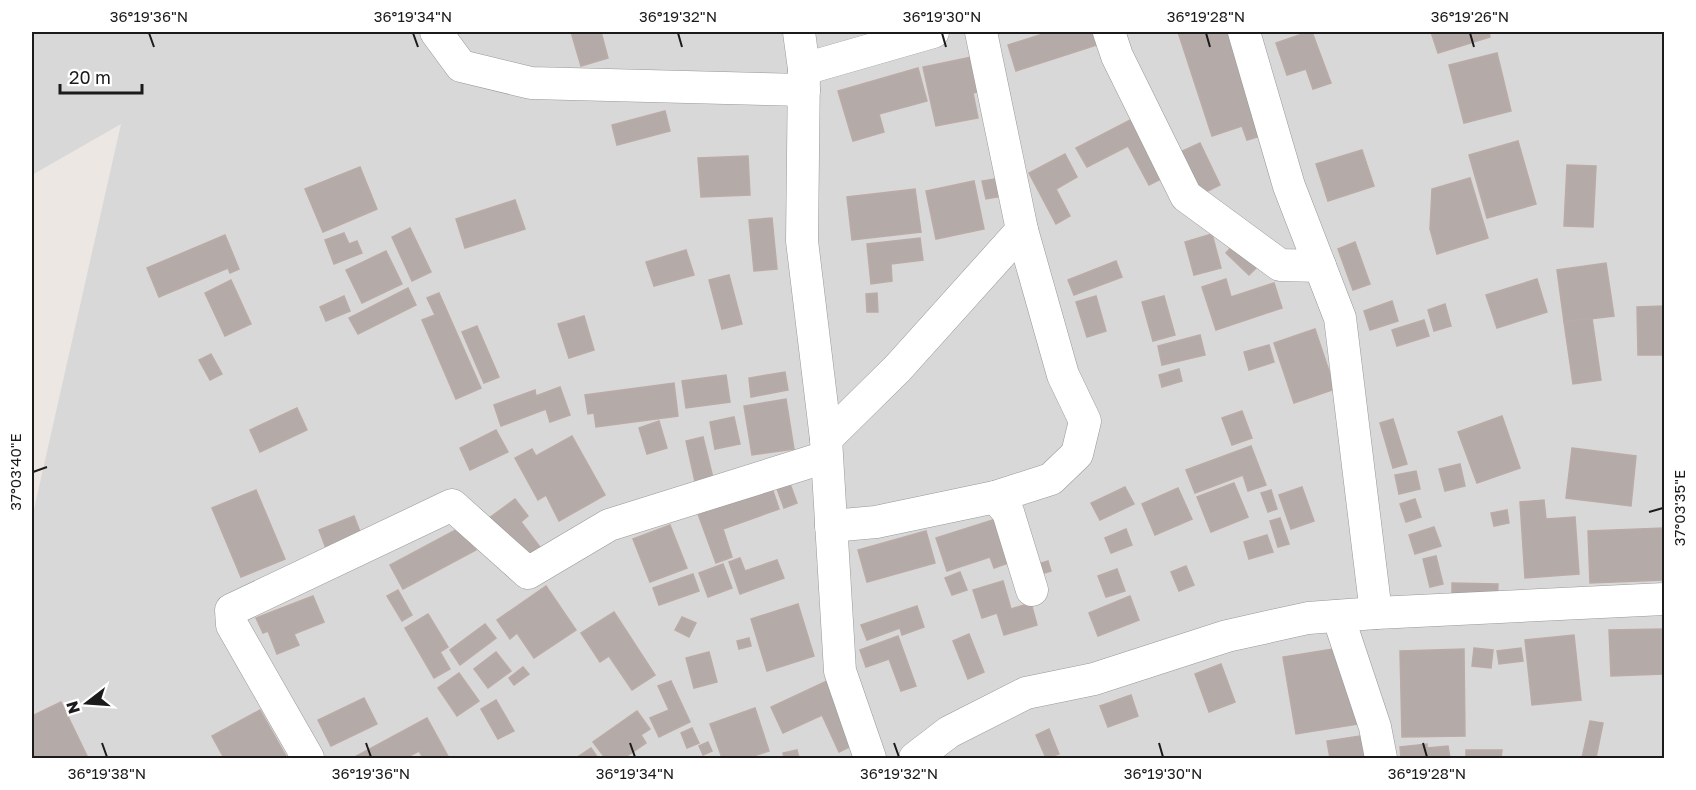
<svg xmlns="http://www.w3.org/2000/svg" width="1696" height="790" viewBox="0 0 1696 790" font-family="'Golos Text',sans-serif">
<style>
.residential{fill:#d9d8d9}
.building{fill:#b4aba8;stroke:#bbaba6;stroke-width:1.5}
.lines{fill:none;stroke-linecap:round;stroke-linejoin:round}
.street-casing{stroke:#989898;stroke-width:33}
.street{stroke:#fff;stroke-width:32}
.ticks{fill:none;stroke:#1b1b1b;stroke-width:2}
.neatline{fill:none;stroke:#1b1b1b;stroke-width:2}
.ticks-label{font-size:15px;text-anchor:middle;fill:#1b1b1b}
</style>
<rect width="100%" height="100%" fill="#ece7e2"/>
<!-- residential -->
<path class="residential" d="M32,32H1664V758H32V518L121,124L32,175Z"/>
<!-- building -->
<g class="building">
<path d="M571,32H601L608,58L581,66Z"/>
<path d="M1049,32H1106L1109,41L1016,71L1008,45Z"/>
<path d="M1178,32H1230L1264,135L1247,140L1242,126L1212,136Z"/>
<path d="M1308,32H1312L1331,83L1313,89L1306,69L1287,75L1276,43Z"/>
<path d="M1431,32H1489L1490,37L1438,53Z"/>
<path d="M1497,53L1511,111L1464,123L1449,65Z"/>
<path d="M977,56L984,91L973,93L978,118L936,126L923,67Z"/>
<path d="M918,68L927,101L879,114L884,132L853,141L838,91Z"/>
<path d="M665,111L670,131L617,145L612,125Z"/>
<path d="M1136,117L1167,176L1149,185L1128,146L1087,167L1076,148Z"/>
<path d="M1518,141L1536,204L1487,218L1469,155Z"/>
<path d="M1200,143L1220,185L1198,196L1178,153Z"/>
<path d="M1362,150L1374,186L1328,201L1316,164Z"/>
<path d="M1065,154L1077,177L1056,189L1070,216L1056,224L1029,173Z"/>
<path d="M748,156L750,195L701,197L698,158Z"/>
<path d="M1567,165L1596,166L1593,227L1564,226Z"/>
<path d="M360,167L377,209L323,232L305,189Z"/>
<path d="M1006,177L1009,195L986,199L982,181Z"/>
<path d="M1470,178L1488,238L1437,254L1430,229L1432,189Z"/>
<path d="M974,181L984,229L936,239L926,191Z"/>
<path d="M915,189L921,232L852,240L847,197Z"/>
<path d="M515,200L525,229L465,248L456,219Z"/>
<path d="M772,218L777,269L754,271L749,220Z"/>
<path d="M410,228L431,272L412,281L392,237Z"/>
<path d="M344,233L349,244L357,241L362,253L334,264L325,240Z"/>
<path d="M1212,234L1221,268L1194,275L1185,242Z"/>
<path d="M225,235L239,269L230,273L228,268L159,297L147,268Z"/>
<path d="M920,238L923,260L891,264L892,281L871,284L867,244Z"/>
<path d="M1355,242L1370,284L1353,290L1338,249Z"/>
<path d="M1234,244L1258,266L1249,275L1226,253Z"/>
<path d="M686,250L694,275L654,286L646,262Z"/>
<path d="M386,251L402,284L362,303L346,270Z"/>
<path d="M1116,261L1122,277L1074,295L1068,280Z"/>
<path d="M1606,263L1614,316L1564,322L1557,270Z"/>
<path d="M729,275L742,324L722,329L709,280Z"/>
<path d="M1226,279L1231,297L1274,283L1282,308L1216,330L1202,287Z"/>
<path d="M1537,279L1547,312L1497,328L1486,295Z"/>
<path d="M231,280L251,324L225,336L205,293Z"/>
<path d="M408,288L416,305L358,334L349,318Z"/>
<path d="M439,293L481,388L456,399L422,320L435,315L427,298Z"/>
<path d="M877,293L878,312H867L866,294Z"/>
<path d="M344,296L350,311L326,321L320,307Z"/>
<path d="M1096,296L1106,331L1087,337L1076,302Z"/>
<path d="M1164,296L1175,335L1153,341L1142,302Z"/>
<path d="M1392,301L1398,321L1370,330L1364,311Z"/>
<path d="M1445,304L1451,326L1434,331L1428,310Z"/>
<path d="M1664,306V355H1638L1637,307Z"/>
<path d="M584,316L594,350L569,358L558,324Z"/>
<path d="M1592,318L1601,380L1573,384L1564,322Z"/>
<path d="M1424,320L1429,336L1397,346L1392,330Z"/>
<path d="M477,326L499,377L484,383L462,332Z"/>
<path d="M1315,329L1335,389L1294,403L1274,343Z"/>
<path d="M1200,335L1205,355L1162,365L1158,346Z"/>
<path d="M1269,345L1274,362L1249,370L1244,352Z"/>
<path d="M211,354L222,374L210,380L199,360Z"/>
<path d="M1179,369L1182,381L1162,387L1159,375Z"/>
<path d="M785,372L788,390L751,397L749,378Z"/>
<path d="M726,375L730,402L686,408L682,381Z"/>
<path d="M674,383L678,416L596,427L594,413L588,414L585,395Z"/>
<path d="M560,387L570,415L550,422L546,409L501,426L494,405L535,390L536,396Z"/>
<path d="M786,399L794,449L752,455L744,406Z"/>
<path d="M297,408L307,430L260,452L250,430Z"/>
<path d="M1242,411L1252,438L1232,445L1222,418Z"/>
<path d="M1502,416L1520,468L1477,483L1458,432Z"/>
<path d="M734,417L740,444L715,449L710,422Z"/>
<path d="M1393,419L1407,464L1393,468L1380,423Z"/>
<path d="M659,421L667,448L647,454L639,428Z"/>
<path d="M496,430L508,452L470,470L460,448Z"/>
<path d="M572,436L605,495L559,521L546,495L538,500L515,458L532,449L536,456Z"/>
<path d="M703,437L714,482L696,486L686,441Z"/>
<path d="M1251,446L1266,485L1248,491L1243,475L1195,493L1186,470Z"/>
<path d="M1572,448L1636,456L1631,506L1566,498Z"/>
<path d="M1460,464L1465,486L1445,491L1439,469Z"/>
<path d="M1416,471L1420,489L1399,494L1395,475Z"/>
<path d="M789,481L797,503L784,508L776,486Z"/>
<path d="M1234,483L1248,517L1211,532L1197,497Z"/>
<path d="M1125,487L1134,504L1100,520L1091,503Z"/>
<path d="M1302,487L1314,521L1291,529L1279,495Z"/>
<path d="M772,488L779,509L723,529L732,557L716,563L698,514Z"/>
<path d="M1178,488L1192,519L1155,535L1142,504Z"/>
<path d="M256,490L285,559L241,577L212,508Z"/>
<path d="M1271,490L1277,509L1268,512L1261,493Z"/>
<path d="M515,499L528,516L521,522L540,547L526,558L506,530L500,535L488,519Z"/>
<path d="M1415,499L1421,517L1406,522L1400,504Z"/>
<path d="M1544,500L1546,519L1575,517L1579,574L1525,578L1520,502Z"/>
<path d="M1507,510L1509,523L1494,526L1491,513Z"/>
<path d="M354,516L362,537L327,551L319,530Z"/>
<path d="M1280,518L1289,544L1278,547L1270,521Z"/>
<path d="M996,519L1011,562L994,568L990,557L947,571L936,538Z"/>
<path d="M670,525L687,568L650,582L633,539Z"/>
<path d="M463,526L476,550L403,589L390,565Z"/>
<path d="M1434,527L1441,546L1415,554L1409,535Z"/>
<path d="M1664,528V580L1590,583L1588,531Z"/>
<path d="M1126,529L1132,545L1111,553L1105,538Z"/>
<path d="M926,531L935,563L867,582L858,550Z"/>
<path d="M1267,535L1273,552L1249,559L1244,542Z"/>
<path d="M1436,556L1443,584L1430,587L1423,559Z"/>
<path d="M740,558L745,571L777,560L784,578L740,594L729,562Z"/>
<path d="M1048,561L1051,571L1038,575L1035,565Z"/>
<path d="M723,564L732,588L708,597L699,573Z"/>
<path d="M1186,566L1194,585L1179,591L1171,572Z"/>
<path d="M1117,569L1125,591L1106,597L1098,576Z"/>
<path d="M960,572L967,590L952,595L945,578Z"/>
<path d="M693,574L699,591L659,605L653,588Z"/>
<path d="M1003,581L1011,609L1031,603L1037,625L1004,635L997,613L982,618L973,590Z"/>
<path d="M1452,583L1498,584L1497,605H1452Z"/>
<path d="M546,586L576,630L534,658L517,633L510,639L497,620Z"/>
<path d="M398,590L412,615L402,621L387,596Z"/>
<path d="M313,596L324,622L294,634L299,645L277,654L268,631L263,633L256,618Z"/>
<path d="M1130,596L1139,620L1098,636L1089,613Z"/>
<path d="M798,604L814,656L767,671L751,619Z"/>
<path d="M917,606L924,627L902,635L900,628L867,640L861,625Z"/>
<path d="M614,612L655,675L632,690L609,656L600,662L581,633Z"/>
<path d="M428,614L448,647L440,652L450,669L434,678L405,628Z"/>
<path d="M682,617L696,623L689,637L675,630Z"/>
<path d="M485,624L496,638L460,665L450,650Z"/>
<path d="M1664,629V674L1611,676L1609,630Z"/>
<path d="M969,634L984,672L968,679L953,641Z"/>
<path d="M1574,635L1581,700L1532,705L1525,640Z"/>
<path d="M898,636L916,686L901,691L889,659L866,667L860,650Z"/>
<path d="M749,638L751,646L739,649L737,641Z"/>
<path d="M1351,646L1365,723L1296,734L1283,657Z"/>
<path d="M1474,648L1493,650L1491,668L1472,666Z"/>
<path d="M1521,648L1523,661L1499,664L1497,651Z"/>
<path d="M1464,649L1465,736L1402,737L1400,651Z"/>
<path d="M496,652L511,671L488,688L474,669Z"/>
<path d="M709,652L717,682L694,688L686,658Z"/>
<path d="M1221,664L1235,702L1209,712L1195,674Z"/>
<path d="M523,667L529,674L514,685L509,678Z"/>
<path d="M459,673L479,701L457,716L438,688Z"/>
<path d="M829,680L858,743L839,752L822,715L783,733L771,707Z"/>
<path d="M671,681L690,722L659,737L650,718L669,710L658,686Z"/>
<path d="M1131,695L1138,716L1108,727L1100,706Z"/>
<path d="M364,698L377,724L331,746L318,720Z"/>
<path d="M496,700L514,731L498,739L481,709Z"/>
<path d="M61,702L88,758H32V716Z"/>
<path d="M755,708L769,751L747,758H722L710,724Z"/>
<path d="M260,710L287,758H224L212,736Z"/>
<path d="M637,711L650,729L641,735L646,743L624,758H605L593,742Z"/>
<path d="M427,718L449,758H423L419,751L406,758H353Z"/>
<path d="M1590,721L1603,723L1596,758H1582Z"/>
<path d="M692,728L699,743L687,748L681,733Z"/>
<path d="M1049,729L1059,754L1046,758L1036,735Z"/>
<path d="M1366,735L1370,758H1330L1327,741Z"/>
<path d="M708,742L712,751L703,755L699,746Z"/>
<path d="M1427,744V748L1448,746L1450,758H1401L1400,747Z"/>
<path d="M591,748L598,758H576Z"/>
<path d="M797,750L799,758H784L783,753Z"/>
<path d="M1466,750H1502L1501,758H1466Z"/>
</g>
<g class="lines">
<!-- street casing -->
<g class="street-casing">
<g id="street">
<path d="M436,32L461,66L531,83L804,90"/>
<path d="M799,32L804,69L802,241L826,439L840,671L870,758"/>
<path d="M1109,32L1117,56L1186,196L1280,265L1320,266"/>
<path d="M1244,32L1289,186L1340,318L1376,613"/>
<path d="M804,69L933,32"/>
<path d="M826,439L898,368L1022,230L981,32"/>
<path d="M995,497L1008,512L1032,590"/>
<path d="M831,526L876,522L995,497L1051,479L1077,454L1085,421L1063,375L1022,230"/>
<path d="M1338,616L1375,727L1381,758"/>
<path d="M308,758L232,625L231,610L452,505L528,573L609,525L826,457"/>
<path d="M915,758L949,732L1026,693L1094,679L1227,636L1308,618L1376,613L1664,599"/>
</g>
</g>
<!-- street -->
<use href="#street" class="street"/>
</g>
<!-- ticks -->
<path class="ticks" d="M149,33L154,47M413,33L418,47M678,33L682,47M942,33L946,47M1206,33L1210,47M1470,33L1474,47M33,472L47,467M1649,512L1663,508M102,743L107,757M366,743L371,757M630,743L635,757M894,743L899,757M1159,743L1163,757M1423,743L1427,757"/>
<!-- border -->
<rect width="1696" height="790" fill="none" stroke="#ffffff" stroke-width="66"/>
<!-- north arrow -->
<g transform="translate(87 703) rotate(253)" stroke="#ffffff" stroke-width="4.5" paint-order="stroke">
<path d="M0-4.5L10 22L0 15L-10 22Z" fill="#1b1b1b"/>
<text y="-9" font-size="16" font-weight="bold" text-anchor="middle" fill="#1b1b1b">N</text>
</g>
<!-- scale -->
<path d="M60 84v9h82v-9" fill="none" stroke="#1b1b1b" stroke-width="3"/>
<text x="69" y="84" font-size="18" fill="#1b1b1b" stroke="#ffffff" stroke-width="4.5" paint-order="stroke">20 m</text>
<rect x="33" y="33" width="1630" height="724" class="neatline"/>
<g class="ticks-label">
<text x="149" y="22">36°19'36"N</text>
<text x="413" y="22">36°19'34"N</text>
<text x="678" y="22">36°19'32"N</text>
<text x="942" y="22">36°19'30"N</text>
<text x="1206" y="22">36°19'28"N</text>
<text x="1470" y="22">36°19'26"N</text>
<text transform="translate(16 472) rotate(-90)" y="5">37°03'40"E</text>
<text transform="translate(1680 508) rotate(-90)" y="5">37°03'35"E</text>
<text x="107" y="779">36°19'38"N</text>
<text x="371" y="779">36°19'36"N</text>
<text x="635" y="779">36°19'34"N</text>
<text x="899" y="779">36°19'32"N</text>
<text x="1163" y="779">36°19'30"N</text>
<text x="1427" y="779">36°19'28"N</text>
</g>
</svg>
